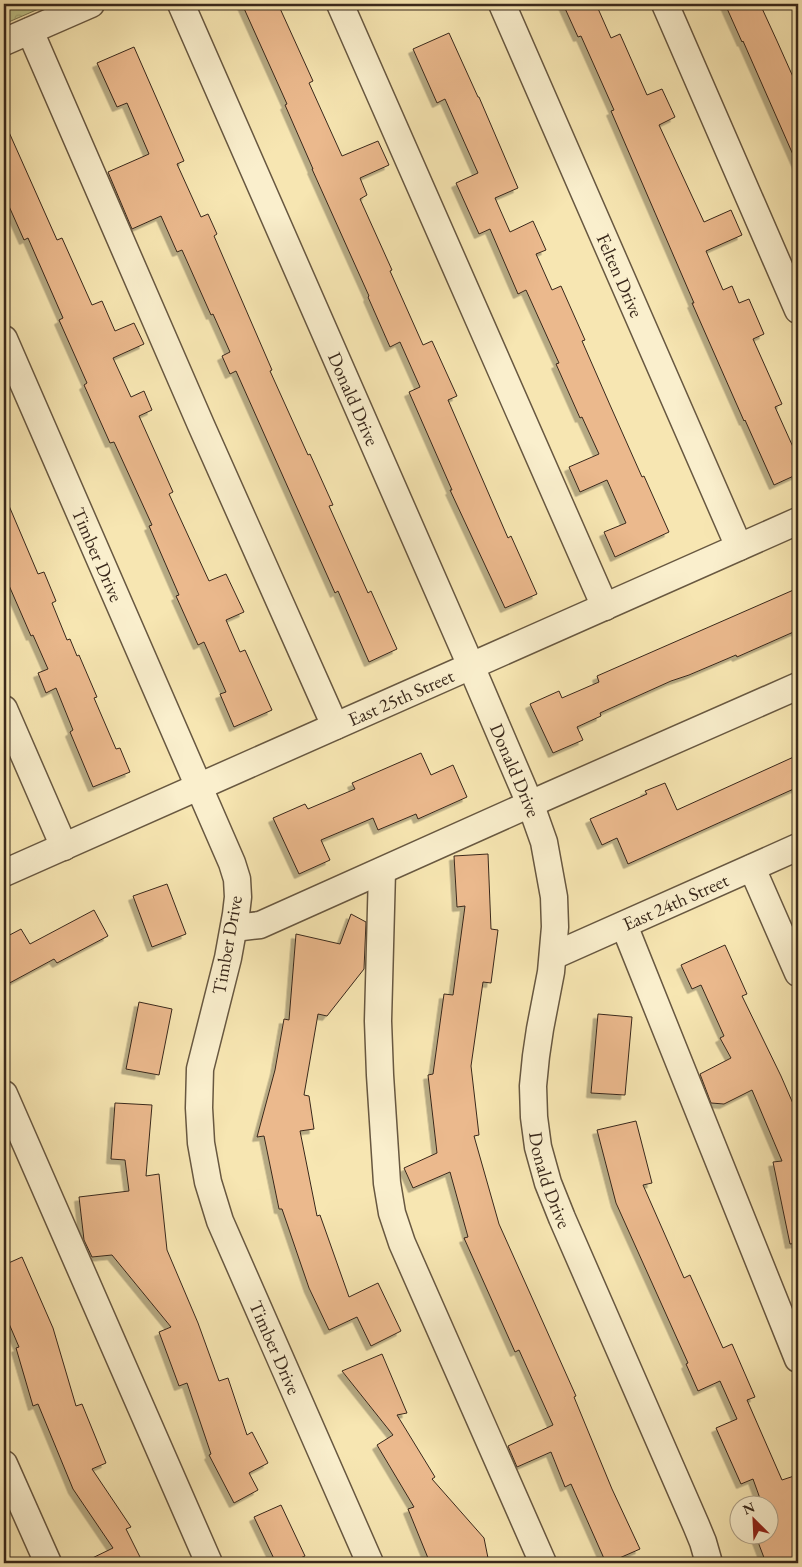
<svg xmlns="http://www.w3.org/2000/svg" width="802" height="1567" viewBox="0 0 802 1567" font-family="'EB Garamond',serif">
<style>
.park{fill:url(#park-crowns);stroke:#7c7652}
.building{fill:#ebb98d;stroke:#39281b;filter:url(#shadow)}
.lines{fill:none;stroke-linecap:round;stroke-linejoin:round}
.minor-casing{stroke:#685841;stroke-width:29}
.minor{stroke:#faefcd;stroke-width:26}
.labels{text-anchor:middle;dominant-baseline:central;stroke-width:4;stroke-linejoin:round;paint-order:stroke}
.street-label{font-size:19px;fill:#39281b;stroke:#faefcd}
</style>
<defs>
<pattern id="park-crowns" width="20" height="18" patternUnits="userSpaceOnUse" patternTransform="scale(1.25)"><rect width="20" height="18" fill="#bfc48a"/><path d="M2 6a3 3 0 1 1 6 0M12 15a3 3 0 1 1 6 0" fill="none" stroke="#a5a876"/></pattern>
<filter id="shadow"><feDropShadow dx="-4.5" dy="4.5" stdDeviation="0" flood-color="#0004"/></filter>
</defs>
<rect width="100%" height="100%" fill="#f7e6b2"/>
<filter id="stains"><feTurbulence type="fractalNoise" baseFrequency=".004" numOctaves="4"/><feColorMatrix values="0 0 0 0 .2 0 0 0 0 .09 0 0 0 0 .02 0 0 0 .5 -.17"/></filter>
<radialGradient id="worn" r=".72"><stop offset=".6" stop-color="#630" stop-opacity="0"/><stop offset="1" stop-color="#630" stop-opacity=".3"/></radialGradient>
<!-- park -->
<path class="park" d="M4,4H50L4,24Z"/>
<!-- building -->
<g class="building">
<path d="M242,4H278L313,81L309,83L342,156L378,141L389,165L360,178L367,195L360,199L392,270L390,271L423,345L432,341L457,396L448,400L508,538L511,536L537,594L505,608L450,490H452L409,392L420,387L400,342L390,347L368,297L369,296L312,169H313L285,105L287,104Z"/>
<path d="M563,4H596L611,38L620,34L647,95L662,89L675,117L659,125L704,222L731,210L742,235L706,251L723,290L732,286L739,303L749,299L764,334L753,339L782,404L775,407L798,458V474L774,485L745,420L744,421L692,303H694L611,111L614,110L581,36L578,37Z"/>
<path d="M725,4H760L777,41L798,88V166L743,41L742,42Z"/>
<path d="M449,33L478,97H479L518,188L495,198L510,232L533,221L546,250L536,254L552,290L561,286L585,340L582,341L610,405L642,477L644,476L669,532L615,557L604,532L626,523L607,480L580,492L569,467L599,454L582,417L580,418L556,364L559,363L526,290L518,294L490,229L479,234L456,183L478,173L445,99L437,103L413,49Z"/>
<path d="M134,47L184,161L177,164L201,217L208,214L217,234L214,236L272,370L270,371L308,455L310,454L333,505L329,506L368,593L371,591L397,649L369,662L338,591L335,593L236,371L230,374L222,356L230,352L213,314L211,315L182,250L177,252L161,216L132,229L108,172L149,154L127,103L117,107L97,63Z"/>
<path d="M4,121L57,240L62,238L92,305L102,301L115,331L134,323L144,344L113,358L131,397L144,391L152,410L139,416L173,492L169,494L209,581L226,574L244,612L226,620L240,652L245,650L272,710L234,727L220,694L226,692L204,642L198,645L176,596L179,595L149,526L152,525L114,442L110,443L84,385L87,383L59,320L63,318L28,238L24,240L4,195Z"/>
<path d="M4,494L38,574L44,572L56,601L52,603L67,640L70,639L77,656L79,655L97,697L94,698L116,749L120,748L130,772L93,787L70,732L73,730L56,688L46,693L38,673L48,669L33,635L31,636L4,574Z"/>
<path d="M798,588V630L737,657L736,655L689,675L671,681L600,713L601,716L577,727L583,740L553,753L530,704L559,691L562,698L599,682L597,676Z"/>
<path d="M421,753L431,775L453,765L467,797L418,819L416,814L378,830L373,818L321,840L330,860L299,874L273,818L305,804L308,809L355,789L352,783Z"/>
<path d="M798,755V787L628,864L617,838L602,845L590,819L647,794L645,791L665,783L677,810Z"/>
<path d="M488,854L491,929L498,930L491,983L483,982L471,1066L479,1135L474,1136L499,1224L576,1396L574,1397L612,1489L640,1549L608,1563H606L571,1484L565,1487L551,1452L517,1467L508,1446L553,1425L519,1350L515,1352L464,1238L468,1237L450,1172L413,1188L404,1168L437,1153L428,1075L433,1074L444,994L453,995L465,906L457,907L454,856Z"/>
<path d="M167,884L186,934L152,947L133,896Z"/>
<path d="M94,910L108,936L57,963L54,959L4,986V938L21,929L30,944Z"/>
<path d="M351,914L366,922L364,969L327,1016L318,1014L304,1095L309,1096L314,1129L300,1131L317,1216L320,1215L349,1297L378,1283L401,1331L371,1346L357,1317L329,1330L309,1288L282,1209H279L264,1136L257,1137L275,1070L284,1019L289,1020L296,934L340,944Z"/>
<path d="M725,945L747,994L742,996L781,1076L798,1115V1243L790,1244L773,1162L782,1161L752,1090L724,1104L711,1103L700,1074L731,1058L720,1038L724,1036L701,985L692,989L681,965Z"/>
<path d="M139,1002L172,1009L159,1075L126,1069Z"/>
<path d="M598,1014L632,1017L625,1095L591,1093Z"/>
<path d="M115,1103L152,1105L146,1176L159,1174L167,1250L198,1323L219,1381L228,1378L247,1435L252,1432L268,1463L249,1473L258,1490L234,1503L209,1455L211,1454L187,1383L179,1386L159,1332L171,1327L112,1255L92,1257L84,1240L79,1197L129,1191L125,1160L111,1159Z"/>
<path d="M636,1121L652,1183L643,1185L684,1278L690,1275L723,1348L732,1344L755,1397L747,1400L782,1480L794,1476L798,1489V1563H766L755,1534H773L770,1525V1504H762L753,1479L741,1484L716,1428L737,1419L720,1381L698,1391L686,1364L688,1363L616,1203L597,1130Z"/>
<path d="M22,1257L53,1328L76,1406L82,1404L106,1463L92,1469L131,1527L126,1529L143,1563H82L113,1548L73,1489L38,1404L33,1406L16,1348L19,1347L4,1312V1265Z"/>
<path d="M382,1354L407,1413L397,1415L435,1477L432,1479L484,1538L489,1563H430L408,1509L414,1507L377,1445L393,1435L342,1371Z"/>
<path d="M281,1505L305,1556L289,1563H276L254,1517Z"/>
</g>
<g class="lines">
<!-- minor casing -->
<g class="minor-casing">
<g id="minor">
<path id="s1" d="M181,4L471,666L533,811L544,842L554,897L555,927L551,972L540,1029L536,1056L533,1086L534,1117L538,1147L548,1183L562,1218L696,1525L703,1542L709,1563"/>
<path d="M340,4L605,607"/>
<path id="s2" d="M502,4L739,547"/>
<path d="M665,4L798,310"/>
<path d="M30,31L201,425L335,726"/>
<path d="M4,42L91,4"/>
<path id="s3" d="M4,339L232,863L237,879L238,897L236,914L228,958L200,1069L199,1108L201,1143L208,1182L220,1221L370,1563"/>
<path d="M4,709L64,847"/>
<path d="M752,868L798,973"/>
<path d="M382,871L378,1021L380,1075L387,1183L392,1213L402,1243L543,1563"/>
<path id="s4" d="M4,873L798,521"/>
<path d="M624,925L798,1359"/>
<path d="M234,928L260,925L548,796L798,686"/>
<path id="s5" d="M553,956L798,847"/>
<path d="M4,1094L209,1563"/>
<path d="M4,1464L48,1563"/>
</g>
</g>
<!-- minor -->
<use href="#minor" class="minor"/>
</g>
<g class="labels">
<!-- street labels -->
<g class="street-label">
<text stroke="none"><textPath href="#s2" startOffset="296">Felten Drive</textPath></text>
<text stroke="none"><textPath href="#s1" startOffset="431">Donald Drive</textPath></text>
<text stroke="none"><textPath href="#s3" startOffset="235">Timber Drive</textPath></text>
<text stroke="none"><textPath href="#s4" startOffset="434">East 25th Street</textPath></text>
<text stroke="none"><textPath href="#s1" startOffset="836">Donald Drive</textPath></text>
<text stroke="none"><textPath href="#s5" startOffset="134">East 24th Street</textPath></text>
<text transform="translate(227 945) rotate(-80)">Timber Drive</text>
<text stroke="none"><textPath href="#s1" startOffset="1256">Donald Drive</textPath></text>
<text stroke="none"><textPath href="#s3" startOffset="1075">Timber Drive</textPath></text>
</g>
</g>
<!-- margin -->
<rect width="802" height="1567" fill="none" stroke="#f7e6b2" stroke-width="20"/>
<rect x="5" y="5" width="792" height="1557" fill="none" stroke="#39281b" stroke-width="2.5"/>
<rect x="10" y="10" width="782" height="1547" fill="none" stroke="#39281b"/>
<!-- north arrow -->
<g transform="translate(754 1520) rotate(336)"><circle r="24" fill="#faefcd" stroke="#ad9f86"/>
<path d="M0-4L9 19L0 12L-9 19Z" fill="#8f2418"/>
<text y="-8" font-size="14" font-weight="bold" text-anchor="middle" fill="#39281b">N</text>
</g>
<rect width="100%" height="100%" filter="url(#stains)"/>
<rect width="100%" height="100%" fill="url(#worn)"/>
</svg>
